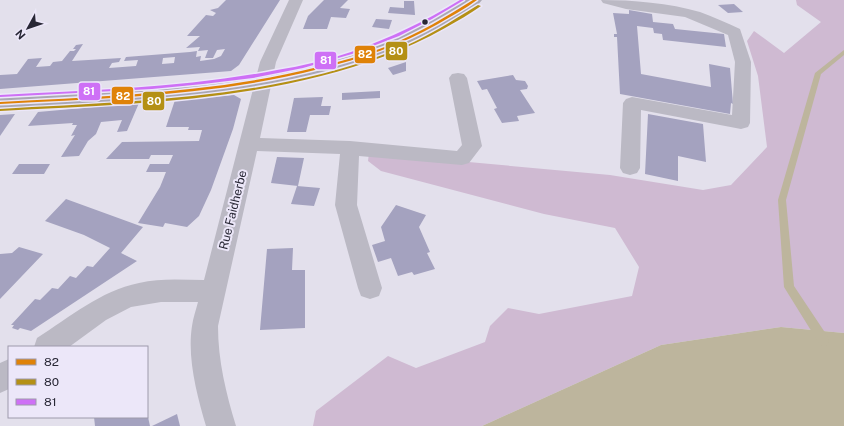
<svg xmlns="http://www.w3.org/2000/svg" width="844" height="426" viewBox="0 0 844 426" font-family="'Public Sans',sans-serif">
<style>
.green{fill:#cfbad2}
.water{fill:#bdb59d}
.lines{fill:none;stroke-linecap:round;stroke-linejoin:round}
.stream{fill:#bdb59d;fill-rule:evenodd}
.building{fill:#a4a2bf;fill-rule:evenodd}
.minor{fill:#bbb9c4;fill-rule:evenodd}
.major{fill:#aaa8b3;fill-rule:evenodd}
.bus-1-casing{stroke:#ece7f9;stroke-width:3}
.bus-2-casing{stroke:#ece7f9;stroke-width:3}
.bus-3-casing{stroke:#ece7f9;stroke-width:3}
.bus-1{fill:#df8208;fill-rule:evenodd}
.bus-2{fill:#b49015;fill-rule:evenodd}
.bus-3{fill:#ce70f6;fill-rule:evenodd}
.bus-dot{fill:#282735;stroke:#ece7f9;stroke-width:1.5}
.labels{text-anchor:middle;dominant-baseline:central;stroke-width:4;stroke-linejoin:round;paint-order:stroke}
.street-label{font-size:12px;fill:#282735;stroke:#ece7f9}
.line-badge{stroke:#ece7f9;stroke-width:1.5}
.badge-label{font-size:11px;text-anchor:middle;font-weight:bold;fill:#fff}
</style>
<rect width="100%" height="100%" fill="#e3e0ec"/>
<!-- green -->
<path class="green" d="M796,0H844V333L781,327L661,345L482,426H313L316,411L388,356L416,368L485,342L490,326L508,308L539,314L632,296L639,267L615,228L544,214L381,171L368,161L369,153L610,175L703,190L731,185L767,147L758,76L747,41L754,31L784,53L821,22L797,5Z"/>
<!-- water -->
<path class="water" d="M781,327L844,333V426H482L661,345Z"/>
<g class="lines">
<!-- stream -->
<path class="stream" d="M844,50V55L821,74L786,200L794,286L828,337L829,341L828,345L824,346L820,345L784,287L778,200L815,73Z"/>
</g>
<!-- building -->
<g class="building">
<path d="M226,0H280L239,65L231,71L0,89V75L17,74L28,59L42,58L36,67L50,66L53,62L62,61L70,51H74L76,49H73L76,45L83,44L72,61L121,58L119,62L112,63L109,68L136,66L138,60L124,61L126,57L190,52L197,51L196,57L201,56L200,61L214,59L221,56L225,49L217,50L213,58H205L208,50L198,51L200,47L186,48L200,36H187L206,15L213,16L216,13L210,10L218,8ZM175,57L174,63L162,64L163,58Z"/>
<path d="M324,0H348L340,8L350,9L346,18L331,17L327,29H303L308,16Z"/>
<path d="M404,1H414L415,15L388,13L390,7L404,8Z"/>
<path d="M734,4L743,12L728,13L718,5Z"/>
<path d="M629,10L652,14L653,22L673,24L675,29L724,34L726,47L663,40L662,34L654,33L653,28L637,26L641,74L711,87L709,64L730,68L733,104L731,103L730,114L620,94L617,37H614V34H617L613,13L629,14Z"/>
<path d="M376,19L392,20L389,29L372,27Z"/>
<path d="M406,62V71L393,75L388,68Z"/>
<path d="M513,75L516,80L525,81L528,86L527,89L520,90L535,113L517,116L519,121L502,123L494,109L497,108L487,89L482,90L477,81Z"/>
<path d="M380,91V98L342,100V93Z"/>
<path d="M234,95L241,99L233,129L211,190L199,216L187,227L165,223L163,227L138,223L160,187L166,172H146L150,164H169L173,155H151L149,159H106L122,142L199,141L202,130H188L189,127H166L175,100Z"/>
<path d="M323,97L321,106H331L329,115H310L306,132H287L294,98Z"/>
<path d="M139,103L127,131L117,132L122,120L101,122L96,134L88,141L79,156L61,157L75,135L71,136L77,125H72L73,123L28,126L38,112Z"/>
<path d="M15,114L0,136V115Z"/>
<path d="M648,114L703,124L706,162L678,156V181L645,174Z"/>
<path d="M277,157L304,158L298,186L271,183Z"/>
<path d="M19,164H50L44,174H12Z"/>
<path d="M297,186L320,188L314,206L291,204Z"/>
<path d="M66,199L143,227L121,253L137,261L31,331L20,328L18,330L12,328L14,325H11L35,299L40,300L52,288L58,289L70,276L76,278L87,266L93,267L110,248L84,235L45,221Z"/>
<path d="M396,205L426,215L419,227L430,252L427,253L435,269L414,275L412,272L398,276L391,258L378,262L372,245L385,241L381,227Z"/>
<path d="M19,247L43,254L0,299V254L12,253Z"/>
<path d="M293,248L292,270H305V328L260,330L267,249Z"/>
<path d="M177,414L180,426H152Z"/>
<path d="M94,417H148L150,426H95Z"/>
</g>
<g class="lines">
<!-- minor -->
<g class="minor">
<path d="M289,0H303L276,62L260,138L350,141L457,151L462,145L449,78L452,74L458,73L464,74L467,78L482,146L469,163L462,165L359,156L357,205L382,288L379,296L370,299L361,296L358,288L335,205L340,154L257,151L218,326C218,361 226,393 236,426H206C197,395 187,358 192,326C193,318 196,310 198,302H161L131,307L106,320L69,347H34L37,338C70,317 100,291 139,283C160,278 182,280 204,280L260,62Z"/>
<path d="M601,0C633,0 669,3 700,12C714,17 727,23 740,29L751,62L750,123L748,127L741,129L641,110L640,168L637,173L630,175L623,173L620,168L623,103L626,99L632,97L732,115L735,62L728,35L685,17L626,9L603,3Z"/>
<path d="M9,359V389L0,393V363Z"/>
</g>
<!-- major -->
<path class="major" d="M465,0H482C475,10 453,20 442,26C312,102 146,100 0,109V97C129,90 263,90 385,42C413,31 439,16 465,0Z"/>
<!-- bus-1 casing -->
<g class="bus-1-casing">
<path id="bus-1" d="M473,0H477C465,9 451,16 438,24C401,45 361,59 319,69C215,96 107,98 0,104V102C106,96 214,93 318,67C343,61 367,54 390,45C419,33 446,17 473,0Z"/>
</g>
<!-- bus-2 casing -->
<g class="bus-2-casing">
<path id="bus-2" d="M478,5L481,6C470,14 457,21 445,28C406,50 364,65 321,76C217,103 107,105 0,111V109C132,101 268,100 393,51C423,40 450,22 478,5Z"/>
</g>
<!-- bus-3 casing -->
<g class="bus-3-casing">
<path id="bus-3" d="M460,0H464L432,19L399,36L352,54L303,68L253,78L203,84L152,89L0,97V95C93,90 186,88 277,70C302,66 327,60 351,52C390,38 424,22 460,0Z"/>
</g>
<!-- bus-1 -->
<use href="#bus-1" class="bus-1"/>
<!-- bus-2 -->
<use href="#bus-2" class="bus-2"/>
<!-- bus-3 -->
<use href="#bus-3" class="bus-3"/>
</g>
<!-- markers -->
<circle class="bus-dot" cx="425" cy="22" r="3.5"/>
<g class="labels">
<!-- street labels -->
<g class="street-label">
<text transform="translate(233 210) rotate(-76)">Rue Faidherbe</text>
</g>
</g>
<g class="line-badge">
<rect x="385" y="41" width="23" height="20" rx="4" fill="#b49015"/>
<rect x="354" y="45" width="22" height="19" rx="4" fill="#df8208"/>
<rect x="314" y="51" width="23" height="19" rx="4" fill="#ce70f6"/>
<rect x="78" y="82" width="23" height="19" rx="4" fill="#ce70f6"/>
<rect x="111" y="86" width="23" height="19" rx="4" fill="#df8208"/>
<rect x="142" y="91" width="23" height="20" rx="4" fill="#b49015"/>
</g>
<g class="badge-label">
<text x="396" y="55">80</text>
<text x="365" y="58">82</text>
<text x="326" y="64">81</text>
<text x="89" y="95">81</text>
<text x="123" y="100">82</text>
<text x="154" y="105">80</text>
</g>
<!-- legend -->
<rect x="8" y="346" width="140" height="72" fill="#ece7f9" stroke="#9e9aab"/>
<rect x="16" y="359" width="20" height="6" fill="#df8208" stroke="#9e9aab"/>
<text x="44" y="366" font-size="12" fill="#282735">82</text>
<rect x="16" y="379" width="20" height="6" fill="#b49015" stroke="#9e9aab"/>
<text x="44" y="386" font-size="12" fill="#282735">80</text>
<rect x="16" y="399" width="20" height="6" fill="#ce70f6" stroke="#9e9aab"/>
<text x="44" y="406" font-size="12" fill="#282735">81</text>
<!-- north arrow -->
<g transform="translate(28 28) rotate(230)" stroke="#ece7f9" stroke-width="3" paint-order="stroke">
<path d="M0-3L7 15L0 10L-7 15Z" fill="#282735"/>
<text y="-6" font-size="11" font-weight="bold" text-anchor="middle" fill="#282735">N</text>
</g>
</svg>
